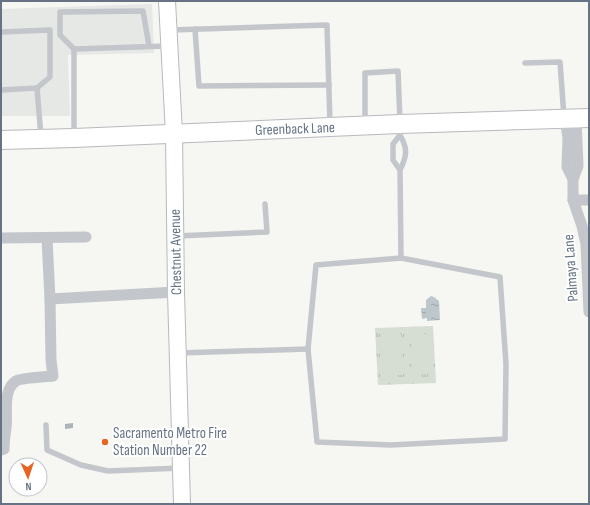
<svg xmlns="http://www.w3.org/2000/svg" width="590" height="505" viewBox="0 0 590 505" font-family="'Sofia Sans Condensed',sans-serif">
<style>
.built{fill:#e6e8e6}
.park{fill:url(#park-tufts)}
.pitch{fill:#d6ddd3}
.water{fill:url(#water-ripples)}
.building{fill:#acb3b9}
.lines{fill:none;stroke-linecap:round;stroke-linejoin:round}
.secondary-casing{stroke:#b6babf;stroke-width:18}
.primary-casing{stroke:#b6babe;stroke-width:20}
.lane{stroke:#c3c6ca;stroke-width:5.5}
.street{stroke:#c3c6ca;stroke-width:11}
.secondary{stroke:#fff;stroke-width:16}
.primary{stroke:#fff;stroke-width:18}
.poi-dot{fill:#e56523;stroke:#fff;stroke-width:1.5}
.labels{text-anchor:middle;dominant-baseline:central;stroke-width:4;stroke-linejoin:round;paint-order:stroke}
.street-label{font-size:15px;fill:#657384;stroke:#fff}
.poi-label{font-size:15px;fill:#657384;stroke:#fff;text-anchor:start}
</style>
<defs>
<pattern id="park-tufts" width="24" height="20" patternUnits="userSpaceOnUse"><rect width="24" height="20" fill="#d6ddd3"/><path d="M3 7l-1-3M5 7V3M7 7l1-3M15 17l-1-3M17 17v-4M19 17l1-3" fill="none" stroke="#b1b8b1"/></pattern>
<pattern id="water-ripples" width="26" height="14" patternUnits="userSpaceOnUse"><rect width="26" height="14" fill="#bec7cc"/><path d="M2 4q2-2 4 0t4 0M15 11q2-2 4 0t4 0" fill="none" stroke="#9ea6ab"/></pattern>
</defs>
<rect width="100%" height="100%" fill="#f6f6f2"/>
<!-- built -->
<path class="built" d="M152,4L154,53L68,55L70,116H1V9Z"/>
<!-- park -->
<path class="park" d="M433,326L436,383L378,385L375,328Z"/>
<!-- pitch -->
<g class="pitch">
<path d="M401,334L402,375H385L383,335Z"/>
<path d="M428,334L430,374L412,375L411,335Z"/>
</g>
<!-- water -->
<path class="water" d="M431,296L434,297L439,301L440,320L427,321V318L422,319L421,308H426V300Z"/>
<!-- building -->
<path class="building" d="M73,423V428L65,429V424Z"/>
<g class="lines">
<!-- secondary casing -->
<g class="secondary-casing">
<path id="secondary" d="M167,1L174,134L176,292L182,504"/>
</g>
<!-- primary casing -->
<g class="primary-casing">
<path id="primary" d="M1,140L74,138L400,124L589,118"/>
</g>
<!-- lane -->
<g class="lane">
<path d="M195,29L199,86L329,85"/>
<path d="M171,30L327,25L330,125"/>
<path d="M1,32L50,30V77L37,88"/>
<path d="M74,49L60,35V12L143,11L149,46"/>
<path d="M525,63L560,62L564,117"/>
<path d="M1,90L37,88L41,137"/>
<path d="M365,123V73L398,71L400,121"/>
<path d="M74,136V49L168,46"/>
<path d="M400,170L393,160V144L400,135C408,149 407,156 400,170L401,258"/>
<path d="M177,236L267,232L265,204"/>
<path d="M401,258L500,277L506,364L505,439L391,445L317,442L308,349L316,265Z"/>
<path d="M179,353L308,349"/>
<path d="M46,425L47,450L81,465L108,471L181,468"/>
</g>
<!-- street -->
<g class="street">
<path d="M565,119L568,138L567,167L573,179V200L582,226L586,244L589,312"/>
<path d="M573,179L578,166L576,119"/>
<path d="M573,200H589"/>
<path d="M1,238L86,237"/>
<path d="M50,299L176,292"/>
<path d="M1,450L4,449C4,442 5,435 6,428C8,414 2,390 16,381C21,378 45,377 53,376L51,360L50,299L47,238"/>
</g>
<!-- secondary -->
<use href="#secondary" class="secondary"/>
<!-- primary -->
<use href="#primary" class="primary"/>
</g>
<!-- markers -->
<circle class="poi-dot" cx="105" cy="442" r="4"/>
<g class="labels">
<!-- street labels -->
<g class="street-label">
<text transform="translate(295 129) rotate(-2)">Greenback Lane</text>
<text transform="translate(176 252) rotate(-91)">Chestnut Avenue</text>
<text transform="translate(571 268) rotate(-94)">Palmaya Lane</text>
</g>
<!-- poi labels -->
<g class="poi-label">
<text x="113" y="433">Sacramento Metro Fire<tspan x="113" dy="17">Station Number 22</tspan></text>
</g>
</g>
<!-- border -->
<rect width="590" height="505" fill="none" stroke="#657384" stroke-width="4"/>
<!-- north arrow -->
<g transform="translate(28 477) rotate(177)"><circle r="19" fill="#ffffff" stroke="#c1c7ce"/>
<path d="M0-3L7 15L0 10L-7 15Z" fill="#e56523"/>
<text y="-6" font-size="11" font-weight="bold" text-anchor="middle" fill="#657384">N</text>
</g>
</svg>
